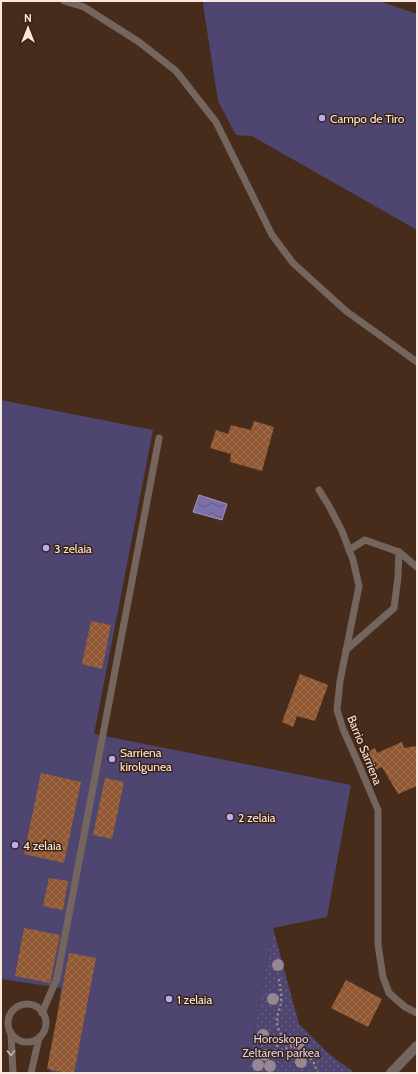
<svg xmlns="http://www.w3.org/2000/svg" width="418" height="1074" viewBox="0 0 418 1074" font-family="Cabin,sans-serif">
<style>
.grass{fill:url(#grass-dots)}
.garden{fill:#4e4671}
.water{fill:url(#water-waves);stroke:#a295bc}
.building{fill:url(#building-cross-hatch)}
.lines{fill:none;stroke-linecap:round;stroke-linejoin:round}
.path{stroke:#a48e81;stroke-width:2.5;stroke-dasharray:2 3;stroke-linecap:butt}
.lane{stroke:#74665e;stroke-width:7}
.street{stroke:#74665e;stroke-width:10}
.tree{fill:#968793}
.oneway{stroke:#c4b4ab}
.poi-dot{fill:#b8abf7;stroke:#3c2212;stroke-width:1.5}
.labels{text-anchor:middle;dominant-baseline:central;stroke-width:3;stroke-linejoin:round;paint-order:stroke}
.poi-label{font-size:12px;fill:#fae8de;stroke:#3c2212;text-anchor:start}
.street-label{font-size:12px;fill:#fae8de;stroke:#3c2212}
.park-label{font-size:12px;fill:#d7d2f6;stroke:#3c2212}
</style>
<defs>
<pattern id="grass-dots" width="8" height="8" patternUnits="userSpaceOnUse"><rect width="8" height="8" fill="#4e4671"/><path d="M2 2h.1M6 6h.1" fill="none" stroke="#686185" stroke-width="1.8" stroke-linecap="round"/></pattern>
<pattern id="water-waves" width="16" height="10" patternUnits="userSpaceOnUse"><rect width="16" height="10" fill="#7c71ad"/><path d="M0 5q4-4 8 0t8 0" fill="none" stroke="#665e7d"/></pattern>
<pattern id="building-cross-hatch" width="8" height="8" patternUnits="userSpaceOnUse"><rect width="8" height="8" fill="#905833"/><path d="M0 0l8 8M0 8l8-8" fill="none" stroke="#a07050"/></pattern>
</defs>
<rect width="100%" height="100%" fill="#472c1b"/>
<!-- grass -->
<path class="grass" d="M273,928L299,1024L330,1055L355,1073H247Z"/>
<!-- garden -->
<g class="garden">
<path d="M204,1H379L417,14V230L252,136L236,135L218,101L203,4Z"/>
<path d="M1,400L153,430L94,734L351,785L327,917L273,928L247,1073H50L61,988L1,979Z"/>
</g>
<!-- water -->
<path class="water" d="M199,495L227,504L222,520L193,512Z"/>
<!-- building -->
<g class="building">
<path d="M254,421L274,427L262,471L230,462L231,454L210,448L216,430L228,434L231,425L251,430Z"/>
<path d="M91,621L111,625L102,669L82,664Z"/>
<path d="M300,674L328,685L315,721L297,716L293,727L282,722Z"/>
<path d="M402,742L404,748L417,746V786L398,794L382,767L371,772L362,754L375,748L377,753Z"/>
<path d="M41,773L81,782L64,863L24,854Z"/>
<path d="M105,778L124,782L112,839L93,835Z"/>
<path d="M49,878L68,881L63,910L43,906Z"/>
<path d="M24,928L60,935L50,983L15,976Z"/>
<path d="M69,953L96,958L74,1073H67L47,1069Z"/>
<path d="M346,980L382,999L368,1027L331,1008Z"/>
</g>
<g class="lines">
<!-- path -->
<g class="path">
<path d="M279,979C280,987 282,995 281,1003C279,1011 275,1020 278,1028C285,1046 296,1046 309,1057C314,1061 316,1067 317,1073"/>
<path d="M282,1036L274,1052L292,1047"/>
</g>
<!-- lane -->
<g class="lane">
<path d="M64,1L84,7L139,42L176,71L216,122L272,235L293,263L346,311L417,362"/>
<path d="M319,490L329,506L342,531L353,560L359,586L340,681L337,710L343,729L359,765L378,810V945L383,977L389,993L405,1007L417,1013"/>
<path d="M349,550L365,540L399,552L417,567"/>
<path d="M346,650L394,608L398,577L399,552"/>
<circle cx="27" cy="1023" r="19"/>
<path d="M42,1013L57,978L159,438"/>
<path d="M11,1033L13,1073"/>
<path d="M31,1073L39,1038"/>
</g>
<!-- street -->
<path class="street" d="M391,1073L417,1046"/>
</g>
<!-- trees -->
<g class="tree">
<circle cx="278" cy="965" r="6"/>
<circle cx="273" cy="999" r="6"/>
<circle cx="263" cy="1035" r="6"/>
<circle cx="299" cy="1043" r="6"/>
<circle cx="265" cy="1055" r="6"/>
<circle cx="301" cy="1062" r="6"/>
<circle cx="258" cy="1065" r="6"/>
<circle cx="270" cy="1066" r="6"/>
</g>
<!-- one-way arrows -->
<defs><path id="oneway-chevron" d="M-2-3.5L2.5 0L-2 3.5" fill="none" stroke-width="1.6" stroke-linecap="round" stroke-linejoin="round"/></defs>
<use class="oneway" href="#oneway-chevron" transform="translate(11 1053) rotate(88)"/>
<!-- markers -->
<g class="poi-dot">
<circle cx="322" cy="118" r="4"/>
<circle cx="46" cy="548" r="4"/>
<circle cx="112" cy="759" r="4"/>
<circle cx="230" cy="817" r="4"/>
<circle cx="15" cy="845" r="4"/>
<circle cx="169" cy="999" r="4"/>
</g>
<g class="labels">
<!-- poi labels -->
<g class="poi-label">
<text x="330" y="118">Campo de Tiro</text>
<text x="54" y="548">3 zelaia</text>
<text x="120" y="752">Sarriena<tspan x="120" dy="14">kirolgunea</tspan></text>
<text x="238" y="817">2 zelaia</text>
<text x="23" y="845">4 zelaia</text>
<text x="177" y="999">1 zelaia</text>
</g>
<!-- street labels -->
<g class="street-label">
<text transform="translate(365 750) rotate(68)">Barrio Sarriena</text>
</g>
<!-- park labels -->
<g class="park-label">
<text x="281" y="1038">Horoskopo<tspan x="281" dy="14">Zeltaren parkea</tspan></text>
</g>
</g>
<!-- border -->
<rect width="418" height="1074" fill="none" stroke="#fae8de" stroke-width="4"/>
<!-- north arrow -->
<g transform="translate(28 28)" stroke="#3c2212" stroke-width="3" paint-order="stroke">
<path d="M0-3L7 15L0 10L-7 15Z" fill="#fae8de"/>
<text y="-6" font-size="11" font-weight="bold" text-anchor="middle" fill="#fae8de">N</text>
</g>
</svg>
